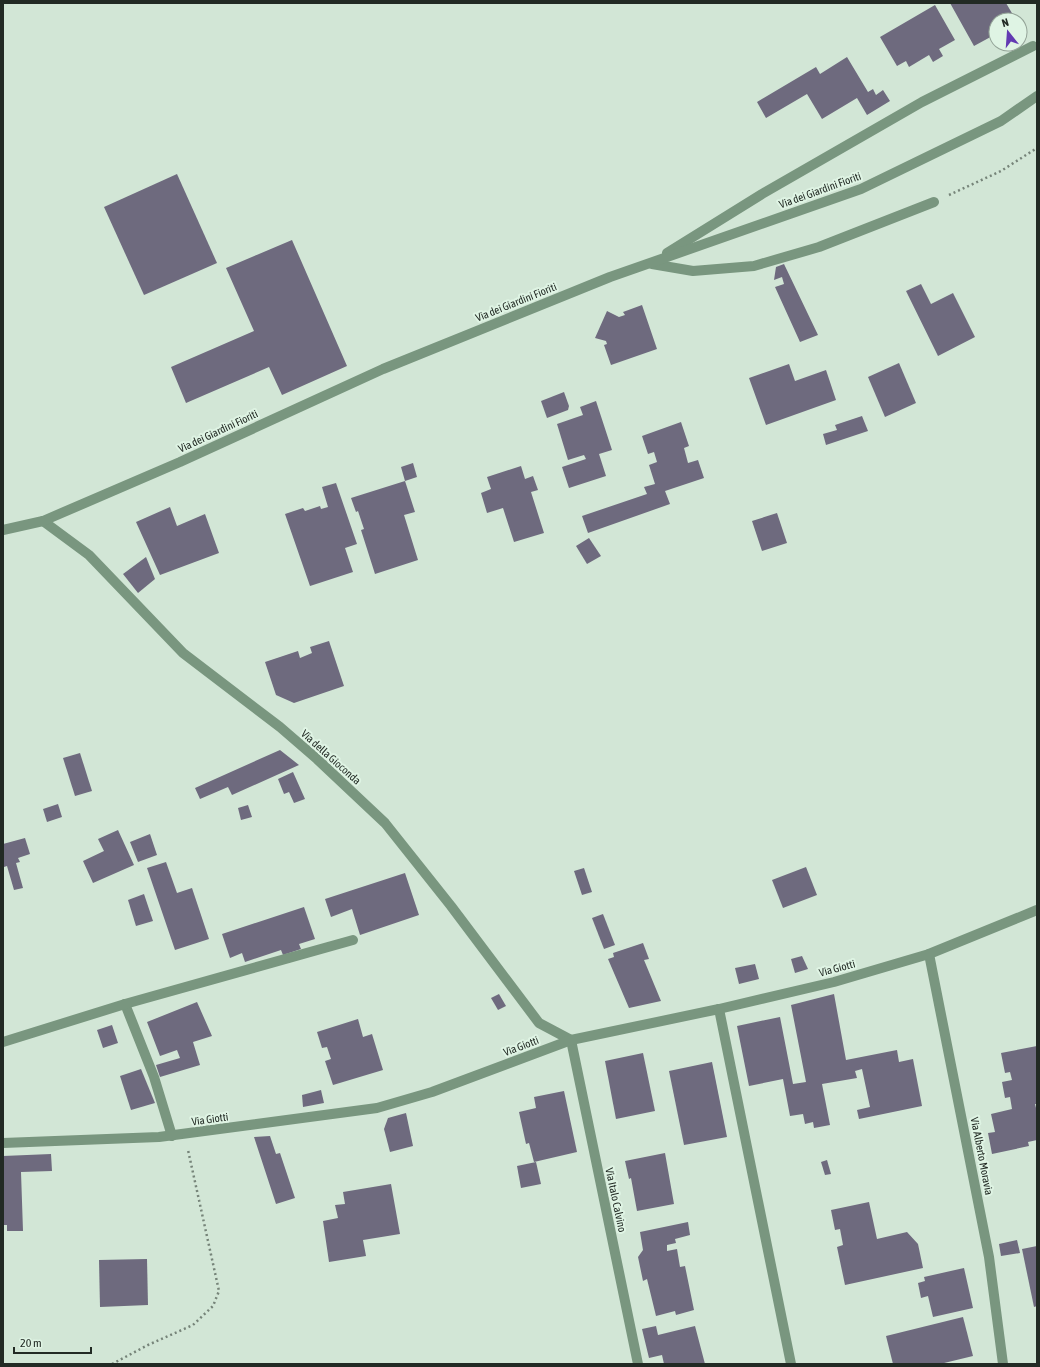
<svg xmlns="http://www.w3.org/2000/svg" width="1040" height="1367" viewBox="0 0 1040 1367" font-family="'Asap Condensed',sans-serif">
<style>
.building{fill:#6e6a7e}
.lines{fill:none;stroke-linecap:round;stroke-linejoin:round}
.path{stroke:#768479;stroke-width:2.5;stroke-dasharray:2 3;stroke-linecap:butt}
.minor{stroke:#79967f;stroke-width:10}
.labels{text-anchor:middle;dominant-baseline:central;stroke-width:4;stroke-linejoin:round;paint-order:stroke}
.street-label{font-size:11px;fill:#222a24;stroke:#dff4e4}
</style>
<rect width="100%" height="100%" fill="#d2e6d6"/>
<!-- building -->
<g class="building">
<path d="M950,3H1006L1016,20H996V34L974,46Z"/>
<path d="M935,5L955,40L939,49L943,56L933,62L929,55L909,67L906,61L897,66L880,37Z"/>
<path d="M847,57L868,92L873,89L876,95L883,90L890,101L867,115L857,98L822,119L807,94L766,118L757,102L816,67L820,74Z"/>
<path d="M177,174L217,263L144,295L104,207Z"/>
<path d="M292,240L347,366L282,395L269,367L186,403L171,367L254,331L226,268Z"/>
<path d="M784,264L818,335L800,342L775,287L784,284L782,277L774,280L776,267Z"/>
<path d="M921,284L931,304L953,293L975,337L938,356L906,291Z"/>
<path d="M642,305L657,349L611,365L604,345L607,344L606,341L595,338L607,311L619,317L625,315L623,312Z"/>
<path d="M899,363L916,403L885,417L868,377Z"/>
<path d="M789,364L795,381L826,370L836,400L766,425L749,378Z"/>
<path d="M564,392L569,406L568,410L547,418L541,401Z"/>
<path d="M596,401L612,450L599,454L606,476L569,488L562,467L586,459L584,455L568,460L557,424L583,415L580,407Z"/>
<path d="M862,416L868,431L826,445L823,434L837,430L835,425Z"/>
<path d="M681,422L689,446L684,448L688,463L698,460L704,478L665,491L670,504L588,533L582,516L647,494L644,487L655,484L649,465L657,462L654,452L648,454L642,436Z"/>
<path d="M413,463L417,477L405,481L401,467Z"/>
<path d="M521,466L525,479L533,476L538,490L531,492L544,533L514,542L503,508L487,513L481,493L491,489L487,477Z"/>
<path d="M405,481L415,512L404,515L418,560L375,574L361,530L364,529L358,511L356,512L351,498Z"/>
<path d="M336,483L357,544L345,548L353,572L310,586L285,514L303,508L305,511L320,506L321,509L328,507L322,487Z"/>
<path d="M170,507L177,526L205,514L219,553L160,575L136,522Z"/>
<path d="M777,513L787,543L762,551L752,521Z"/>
<path d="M589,538L601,556L587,564L576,546Z"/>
<path d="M146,557L155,579L138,593L123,574Z"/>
<path d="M329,641L344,686L294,703L276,695L265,662L298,651L300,658L312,653L310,647Z"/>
<path d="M280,750L299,765L232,795L228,787L200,799L195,788Z"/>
<path d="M80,753L92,791L75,796L63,758Z"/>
<path d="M293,772L305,799L294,803L289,792L284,794L278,779Z"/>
<path d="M58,804L62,817L47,822L43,809Z"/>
<path d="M248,805L252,817L241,820L238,808Z"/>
<path d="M118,830L134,865L93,883L83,861L104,851L98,839Z"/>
<path d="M150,834L157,855L138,862L130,842Z"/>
<path d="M25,838L30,854L18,858L20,862L16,863L23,888L14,890L7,866L4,867L3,864V844Z"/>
<path d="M166,862L177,893L192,888L209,939L175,950L147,868Z"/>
<path d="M806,867L817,895L783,908L772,880Z"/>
<path d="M584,868L592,892L582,895L574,871Z"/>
<path d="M405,873L419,915L360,935L352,909L331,917L325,899Z"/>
<path d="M144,894L153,921L136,926L128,900Z"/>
<path d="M304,907L315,939L299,944L301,949L283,955L281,950L245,962L242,953L230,958L222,934Z"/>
<path d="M603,914L615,945L604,949L592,918Z"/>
<path d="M643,943L649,959L644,960L661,1001L629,1008L608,959L614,957L613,953Z"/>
<path d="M802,956L808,969L795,973L791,959Z"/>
<path d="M755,964L759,979L739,984L735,968Z"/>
<path d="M499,994L506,1006L498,1010L491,998Z"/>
<path d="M834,994L846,1060L897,1050L899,1062L913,1059L922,1106L859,1119L857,1110L870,1107L862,1069L855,1071L857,1078L822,1084L830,1125L814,1128L813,1122L805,1124L803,1114L790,1116L783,1079L749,1086L737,1026L780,1017L793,1084L806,1082L791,1005Z"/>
<path d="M197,1002L212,1036L193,1042L200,1065L160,1077L156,1065L180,1058L177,1050L160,1056L147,1022Z"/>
<path d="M358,1019L363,1037L372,1034L383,1070L333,1085L325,1061L331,1059L327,1047L322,1048L317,1032Z"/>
<path d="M112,1025L118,1043L103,1048L97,1030Z"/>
<path d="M1037,1046V1104H1035L1037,1112V1140L1028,1142L1029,1146L992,1154L988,1133L995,1132L991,1114L1012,1109L1010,1097L1005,1098L1002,1082L1012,1080L1010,1072L1005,1073L1001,1053Z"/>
<path d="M643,1053L655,1111L616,1119L605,1061Z"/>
<path d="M712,1062L727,1137L684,1145L669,1071Z"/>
<path d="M141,1069L155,1103L131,1110L120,1076Z"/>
<path d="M321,1090L324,1103L303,1107L302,1095Z"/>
<path d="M564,1091L577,1152L534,1162L529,1143L526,1144L519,1112L536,1108L534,1097Z"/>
<path d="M406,1113L413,1146L390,1152L384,1129L388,1118Z"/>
<path d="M270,1136L276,1154L280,1153L295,1198L276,1204L254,1137Z"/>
<path d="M665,1153L674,1204L637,1211L631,1178L629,1179L625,1161Z"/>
<path d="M51,1154L52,1171L21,1172L23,1231H7V1225H3V1156Z"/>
<path d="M827,1160L831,1174L825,1175L821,1162Z"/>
<path d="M536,1162L541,1184L521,1188L517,1166Z"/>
<path d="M391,1184L400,1234L363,1240L366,1256L329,1262L323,1221L338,1218L335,1205L345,1204L343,1192Z"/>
<path d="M869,1202L877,1239L907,1232L918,1244L923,1268L845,1285L837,1247L843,1245L840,1229L835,1230L831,1210Z"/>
<path d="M688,1222L690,1235L675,1239L676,1243L667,1245V1251L677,1249L680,1267L685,1266L694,1310L676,1315L675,1311L656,1316L647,1279L643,1281L638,1257L643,1250L640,1232Z"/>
<path d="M1017,1240L1020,1253L1001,1256L999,1244Z"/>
<path d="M1037,1246V1306L1034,1307L1022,1249Z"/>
<path d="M147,1259L148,1305L100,1307L99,1260Z"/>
<path d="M964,1268L973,1308L933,1317L928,1296L921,1298L918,1283L925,1281L924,1277Z"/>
<path d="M963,1317L973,1356L940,1364H893L886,1336Z"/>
<path d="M656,1326L658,1335L695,1326L705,1364H664L662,1355L649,1358L642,1329Z"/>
</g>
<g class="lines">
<!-- path -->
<g class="path">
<path d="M949,195L1001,171L1037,148"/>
<path d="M112,1364L148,1345L193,1325L213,1306L219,1291L188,1150"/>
</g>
<!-- minor -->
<g class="minor">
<path d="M667,253L762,194L922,102L1033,46"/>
<path d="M652,264L693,271L754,266L819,247L934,202"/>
<path d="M43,521L89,555L183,653L280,727L317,759L385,823L451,906L539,1023L571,1040L638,1364"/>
<path d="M3,530L43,521L180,462L383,369L610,277L861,189L1001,121L1037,96"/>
<path d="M929,954L989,1257L1003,1364"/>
<path d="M125,1004L154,1077L172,1136"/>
<path d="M719,1009L791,1364"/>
<path d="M3,1042L125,1004L353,940"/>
<path d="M3,1143L159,1137L377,1108L432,1092L571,1040L719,1009L834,982L929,954L1037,910"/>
</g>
</g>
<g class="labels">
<!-- street labels -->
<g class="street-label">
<text transform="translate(820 190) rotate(-20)">Via dei Giardini Fioriti</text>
<text transform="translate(516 302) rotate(-22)">Via dei Giardini Fioriti</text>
<text transform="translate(218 431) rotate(-25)">Via dei Giardini Fioriti</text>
<text transform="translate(331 757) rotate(42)">Via della Gioconda</text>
<text transform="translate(837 968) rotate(-15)">Via Giotti</text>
<text transform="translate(521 1046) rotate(-21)">Via Giotti</text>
<text transform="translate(210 1119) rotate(-8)">Via Giotti</text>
<text transform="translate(982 1156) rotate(79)">Via Alberto Moravia</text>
<text transform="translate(616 1200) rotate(78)">Via Italo Calvino</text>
</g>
</g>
<!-- border -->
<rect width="1040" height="1367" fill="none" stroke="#222a24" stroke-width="8"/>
<!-- north arrow -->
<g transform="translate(1008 32) rotate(343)"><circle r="19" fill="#dff4e4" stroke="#93a397"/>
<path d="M0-3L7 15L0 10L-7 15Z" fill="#623ab2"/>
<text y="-6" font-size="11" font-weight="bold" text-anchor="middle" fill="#222a24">N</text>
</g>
<!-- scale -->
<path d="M14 1347v6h77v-6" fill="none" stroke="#222a24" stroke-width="2"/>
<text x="20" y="1347" font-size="12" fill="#222a24" stroke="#dff4e4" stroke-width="3" paint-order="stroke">20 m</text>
</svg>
